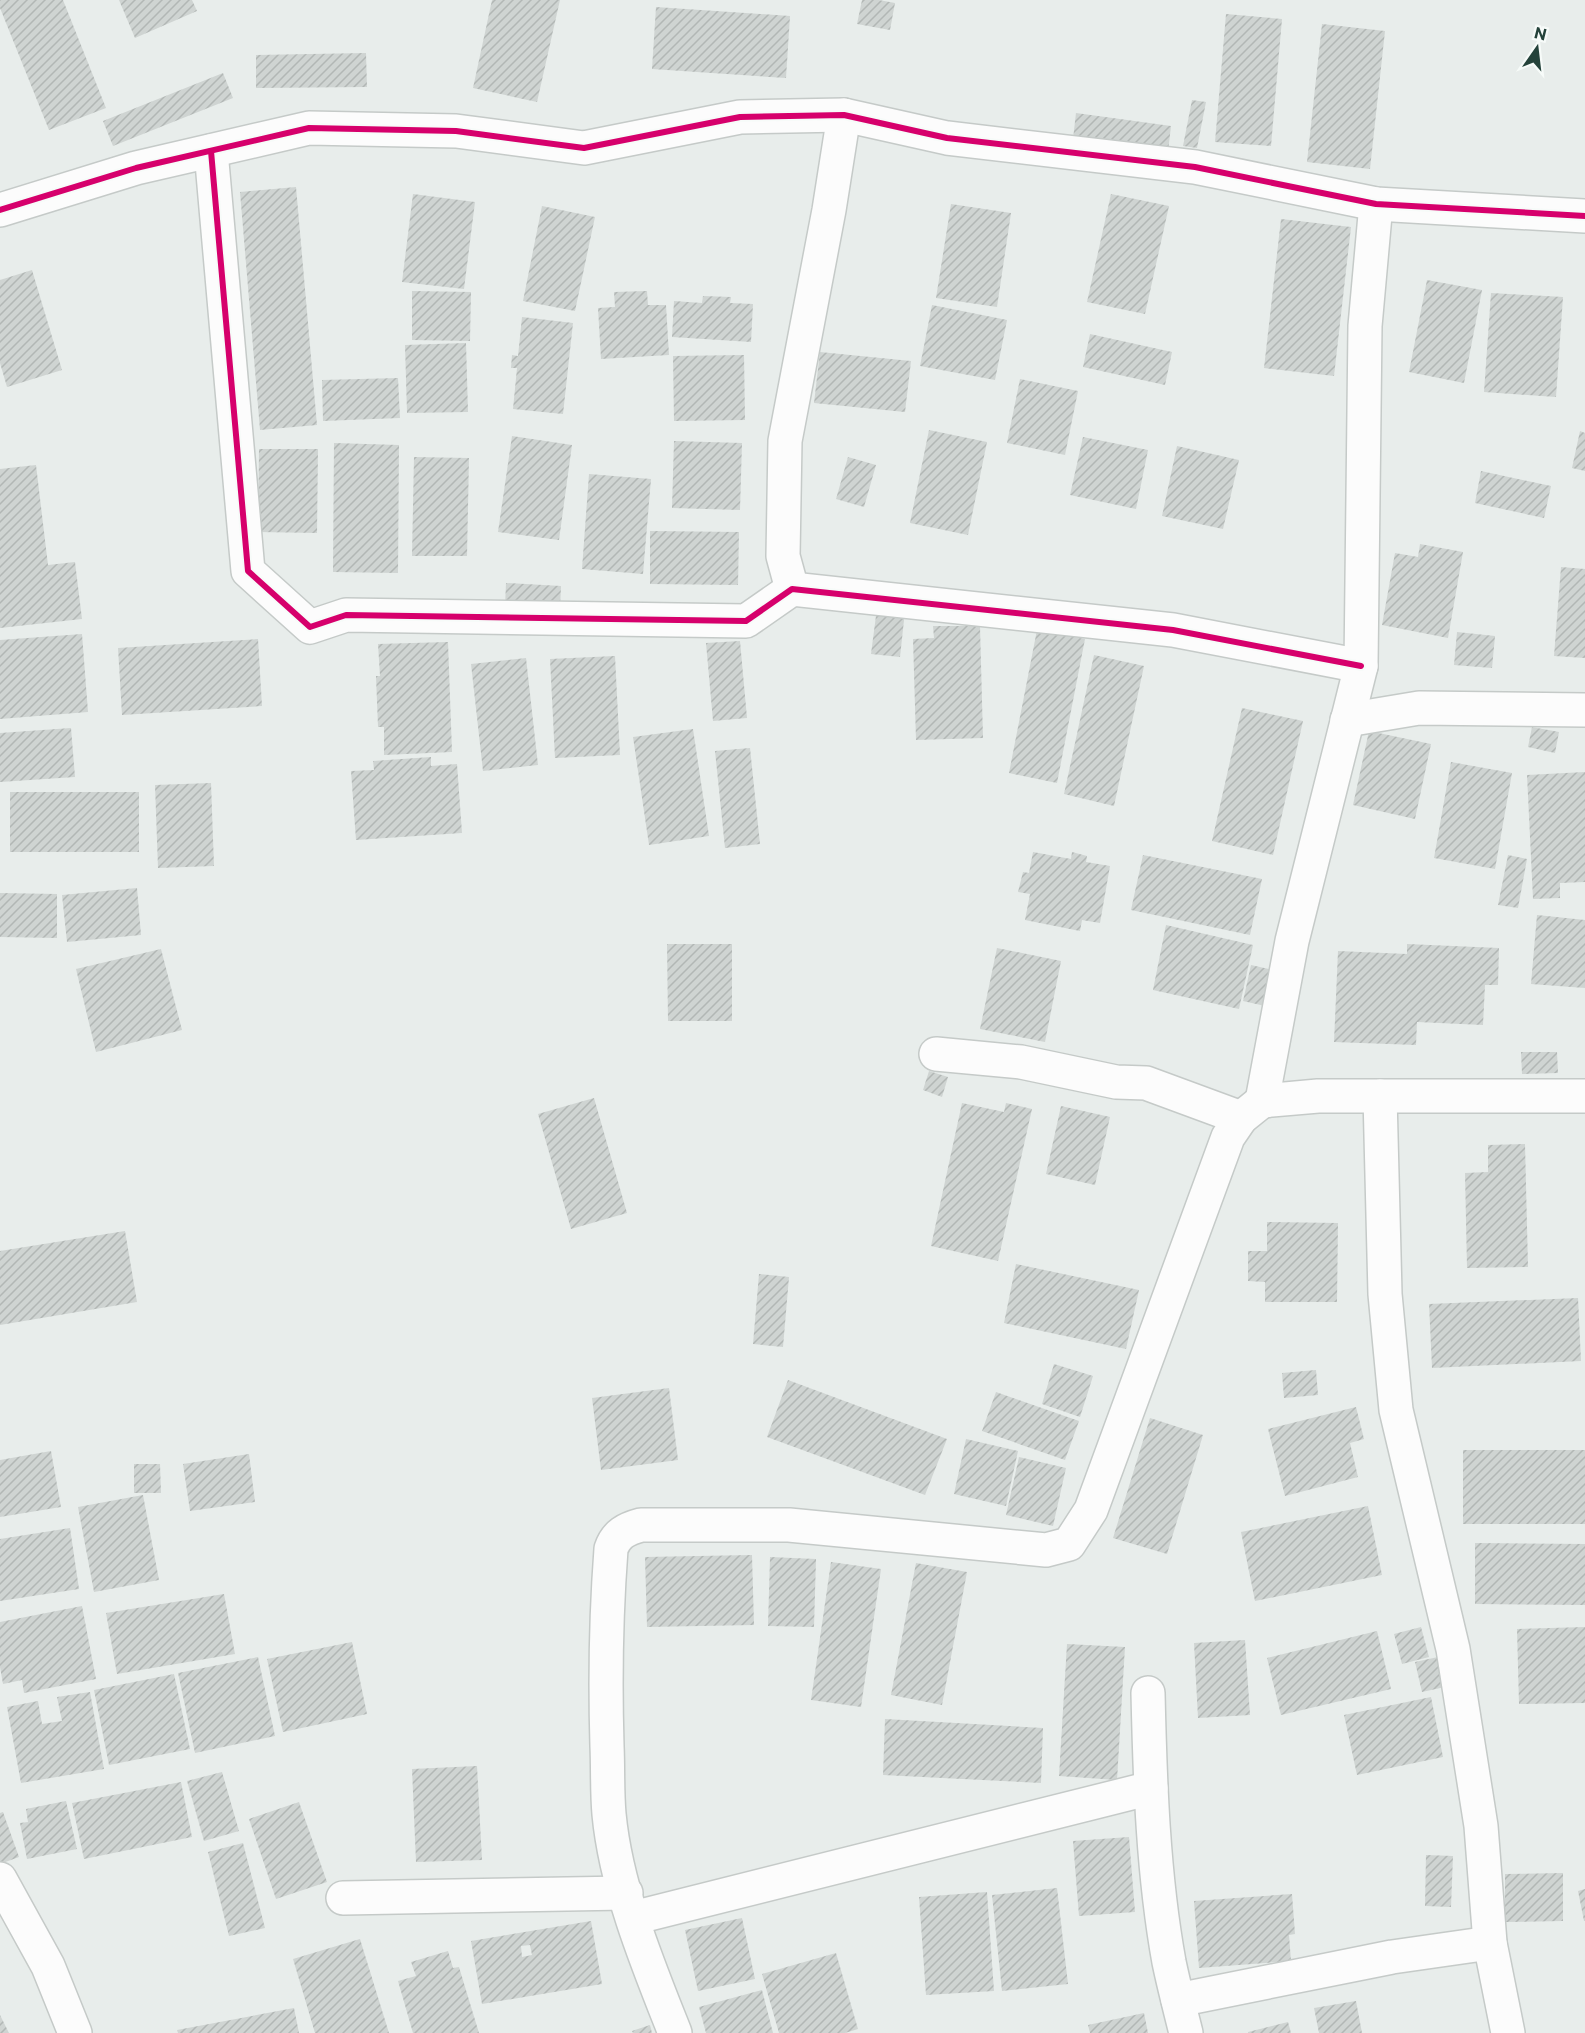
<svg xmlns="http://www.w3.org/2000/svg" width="1585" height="2033" viewBox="0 0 1585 2033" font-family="Commissioner,sans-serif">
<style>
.building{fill:url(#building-hatch);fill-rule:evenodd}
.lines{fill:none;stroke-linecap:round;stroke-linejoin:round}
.minor-casing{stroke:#c5cac8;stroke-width:36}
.minor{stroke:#fcfcfc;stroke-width:33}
.cycleway-casing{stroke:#f7fbf9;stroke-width:10}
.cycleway{stroke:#d6006c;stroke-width:6}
</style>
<defs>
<pattern id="building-hatch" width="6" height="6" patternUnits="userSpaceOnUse" patternTransform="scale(1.5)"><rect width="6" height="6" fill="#cfd4d2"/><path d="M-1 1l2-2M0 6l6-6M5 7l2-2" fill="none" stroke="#b2b7b5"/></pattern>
</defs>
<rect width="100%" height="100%" fill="#e8edeb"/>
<!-- building -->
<g class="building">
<path d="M0,0H63L106,108L49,130L0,8Z"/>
<path d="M119,0H192L197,11L135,38Z"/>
<path d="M492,0H560L537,102L473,88Z"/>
<path d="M862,0H879L895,3L890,30L857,24Z"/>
<path d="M656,7L790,16L786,78L652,69Z"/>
<path d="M1226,14L1282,19L1271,146L1215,142Z"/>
<path d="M1322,24L1385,31L1370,169L1307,162Z"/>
<path d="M366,53L367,87L256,88V55Z"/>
<path d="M223,73L233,98L113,146L103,121Z"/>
<path d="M1192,100L1206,102L1197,148L1183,146Z"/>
<path d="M1076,113L1171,126L1168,152L1073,139Z"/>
<path d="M296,187L317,425L260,430L240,192Z"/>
<path d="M413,194L475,202L464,289L402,282Z"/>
<path d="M1111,194L1169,206L1145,314L1087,302Z"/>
<path d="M951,204L1011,213L997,307L936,298Z"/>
<path d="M542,206L595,217L575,311L523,301Z"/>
<path d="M1281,219L1351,227L1334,376L1264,368Z"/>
<path d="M32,270L62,370L7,387L0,363V280Z"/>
<path d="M1427,280L1482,290L1464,383L1409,372Z"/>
<path d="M412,291L471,292L470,341L412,340Z"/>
<path d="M647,291L648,305H666L669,355L601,359L598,308L615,307L614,292Z"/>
<path d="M1491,293L1563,297L1556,397L1484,392Z"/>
<path d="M703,296L731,297L730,303L753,304L751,342L672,337L674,301L702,303Z"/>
<path d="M932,305L1007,320L995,380L920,366Z"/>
<path d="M522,317L573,323L563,414L513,409L517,368H511L512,355L518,356Z"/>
<path d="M1090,334L1172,352L1165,385L1083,367Z"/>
<path d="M466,343L468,412L407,413L405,345Z"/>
<path d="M820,352L911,361L905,412L814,403Z"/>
<path d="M744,355L745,420L674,421L673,356Z"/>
<path d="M398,378L400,418L323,421L322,380Z"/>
<path d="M1020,379L1078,391L1065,455L1007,443Z"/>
<path d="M929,430L987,442L968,535L910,523Z"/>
<path d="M1580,431L1585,433V471L1572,468Z"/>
<path d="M512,436L572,445L559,540L498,532Z"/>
<path d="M1083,437L1148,450L1136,509L1070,495Z"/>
<path d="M674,441L742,443L740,510L672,508Z"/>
<path d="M334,443L399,445L398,573L333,572Z"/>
<path d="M1177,446L1239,460L1223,529L1162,516Z"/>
<path d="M259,449H318L317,533L258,532Z"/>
<path d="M414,457L469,458L467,556H412Z"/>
<path d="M848,457L876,465L864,507L836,499Z"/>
<path d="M36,465L48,565L75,562L82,619L0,628V469Z"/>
<path d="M1481,471L1551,486L1544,518L1475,503Z"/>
<path d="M589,474L651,479L643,574L582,569Z"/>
<path d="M650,531L739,532L738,585L650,584Z"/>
<path d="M1420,544L1463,552L1448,638L1382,625L1395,553L1418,557Z"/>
<path d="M1561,567L1585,569V658L1554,656Z"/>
<path d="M506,583L561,586L560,609L505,607Z"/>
<path d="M877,608L905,611L900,657L871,654Z"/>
<path d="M933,626H980L983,738L916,740L913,639L934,638Z"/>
<path d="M1037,630L1085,639L1057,783L1009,773Z"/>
<path d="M1457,632L1495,636L1492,668L1454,665Z"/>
<path d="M82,634L88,712L0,719V640Z"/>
<path d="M258,639L262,706L122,715L118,648Z"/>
<path d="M740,641L747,718L713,721L706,643Z"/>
<path d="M448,642L452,752L384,755V727H378L376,676H380L378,644Z"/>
<path d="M1094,655L1144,666L1114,806L1064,794Z"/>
<path d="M615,656L620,755L555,758L550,659Z"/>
<path d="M526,658L538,765L483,771L471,664Z"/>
<path d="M1242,708L1303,721L1273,855L1212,841Z"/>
<path d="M1532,727L1559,732L1555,753L1528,747Z"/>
<path d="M71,728L75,777L0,782V733Z"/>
<path d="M693,729L709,836L649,845L633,737Z"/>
<path d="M1369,731L1431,744L1415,819L1353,805Z"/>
<path d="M750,748L760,844L725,848L715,751Z"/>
<path d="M431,757V766L457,764L462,833L356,840L351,771L374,770L373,761Z"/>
<path d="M1451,762L1512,773L1495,869L1434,858Z"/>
<path d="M1585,772V882L1560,883V898L1533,899L1527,775Z"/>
<path d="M211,783L214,866L158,868L155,785Z"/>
<rect x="10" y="792" width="129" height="60"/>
<path d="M1033,852L1071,859L1072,852L1087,856L1086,862L1110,866L1100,923L1082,920L1080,931L1025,920L1030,894L1018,892L1023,872L1029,873Z"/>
<path d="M1143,855L1262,879L1250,935L1131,910Z"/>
<path d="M1508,855L1527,859L1518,908L1498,905Z"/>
<path d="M137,888L141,935L67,942L62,895Z"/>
<path d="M0,893L57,894V938L0,937Z"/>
<path d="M1537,915L1585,920V988L1531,984Z"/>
<path d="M1166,925L1253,945L1239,1009L1153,990Z"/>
<path d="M667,944H732V1021H668Z"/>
<path d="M1407,944L1499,948L1498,985H1485L1483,1025L1417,1022L1416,1045L1334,1042L1338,951L1407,954Z"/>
<path d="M997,948L1061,961L1045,1042L980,1029Z"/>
<path d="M161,949L182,1030L96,1052L76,969Z"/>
<path d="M1251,965L1273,970L1265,1006L1243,1001Z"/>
<path d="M1521,1052H1557L1558,1073L1522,1074Z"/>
<path d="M929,1071L948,1077L942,1097L923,1090Z"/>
<path d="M594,1098L627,1213L571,1229L538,1114Z"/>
<path d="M962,1103L1004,1112L1006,1103L1032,1109L998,1261L931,1246Z"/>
<path d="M1061,1106L1110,1117L1095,1185L1046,1174Z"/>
<path d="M1525,1144L1528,1267L1467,1268L1465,1173L1488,1172V1145Z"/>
<path d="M1267,1222L1338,1223L1337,1302H1265V1282L1248,1281V1251H1267Z"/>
<path d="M125,1231L137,1302L0,1325V1251Z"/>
<path d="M1016,1264L1139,1290L1126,1349L1004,1323Z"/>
<path d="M759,1274L789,1277L783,1347L753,1344Z"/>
<path d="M1578,1298L1581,1361L1432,1368L1429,1304Z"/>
<path d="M1054,1364L1093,1376L1080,1417L1042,1404Z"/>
<path d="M1316,1370L1318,1395L1284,1398L1282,1373Z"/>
<path d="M788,1380L947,1439L925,1495L767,1437Z"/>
<path d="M669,1388L678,1460L601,1470L592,1398Z"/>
<path d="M996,1392L1079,1421L1065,1460L982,1431Z"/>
<path d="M1356,1407L1364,1439L1350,1443L1358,1477L1285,1496L1268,1429Z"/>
<path d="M1150,1418L1203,1435L1167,1554L1113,1538Z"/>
<path d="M966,1439L1018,1451L1006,1506L954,1494Z"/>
<rect x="1463" y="1450" width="122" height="74"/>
<path d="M51,1451L61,1507L0,1517V1460Z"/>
<path d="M249,1454L255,1502L190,1511L183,1464Z"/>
<path d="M1019,1457L1066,1468L1053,1526L1006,1515Z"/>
<path d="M134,1464H160L161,1493H134Z"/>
<path d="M143,1495L159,1580L94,1592L78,1507Z"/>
<path d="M1368,1506L1382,1575L1255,1601L1241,1532Z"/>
<path d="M70,1528L79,1589L0,1601V1539Z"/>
<path d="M1475,1543L1585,1544V1605L1475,1604Z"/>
<path d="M752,1555L754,1625L647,1627L645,1557Z"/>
<path d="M770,1557L816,1559L814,1627L768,1626Z"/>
<path d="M831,1562L881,1569L861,1707L811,1700Z"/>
<path d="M916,1563L967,1572L942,1705L891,1695Z"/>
<path d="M224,1594L235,1654L117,1674L106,1613Z"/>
<path d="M82,1606L96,1679L24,1693L22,1680L3,1684L0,1667V1622Z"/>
<path d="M1421,1627L1429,1657L1402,1664L1394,1634Z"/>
<path d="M1585,1627V1703L1519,1704L1517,1629Z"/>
<path d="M1377,1631L1391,1689L1281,1715L1267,1658Z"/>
<path d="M1245,1640L1250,1715L1198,1718L1194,1643Z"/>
<path d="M352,1642L367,1714L283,1732L267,1659Z"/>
<path d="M1067,1644L1125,1647L1117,1780L1059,1776Z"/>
<path d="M258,1657L275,1736L195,1753L178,1673Z"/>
<path d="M1438,1657L1445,1687L1422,1692L1415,1662Z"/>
<path d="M174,1674L190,1749L109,1765L94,1690Z"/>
<path d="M90,1692L104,1769L21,1783L7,1707L38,1701L42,1724L62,1721L57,1697Z"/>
<path d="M1431,1697L1443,1757L1357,1775L1344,1715Z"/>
<path d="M885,1719L1043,1728L1041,1783L883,1775Z"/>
<path d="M477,1766L482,1860L416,1862L412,1769Z"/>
<path d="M222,1772L239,1831L204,1841L187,1781Z"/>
<path d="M181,1782L192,1837L84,1859L72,1803Z"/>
<path d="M66,1801L77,1849L27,1859L20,1823L28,1822L26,1809Z"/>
<path d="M299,1802L327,1882L276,1899L249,1819Z"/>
<path d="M3,1812L19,1857L0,1864V1813Z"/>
<path d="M1129,1837L1135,1912L1079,1916L1073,1841Z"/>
<path d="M243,1843L265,1928L229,1936L208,1852Z"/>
<path d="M1426,1855L1453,1856L1451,1907L1425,1906Z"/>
<path d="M1563,1873V1921L1505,1922V1874Z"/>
<path d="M1057,1888L1068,1984L1002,1991L992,1895Z"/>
<path d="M1585,1889V1921H1584L1578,1891Z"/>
<path d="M987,1892L994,1991L926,1995L919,1897Z"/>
<path d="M1292,1894L1295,1934L1289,1935L1291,1961L1199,1968L1194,1901Z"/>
<path d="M742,1918L755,1979L698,1991L685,1930Z"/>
<path d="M591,1921L602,1984L482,2004L471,1941ZM530,1945L532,1955L522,1957L521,1946Z"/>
<path d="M360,1939L389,2033H315L293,1959Z"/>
<path d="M448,1951L453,1968L459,1967L479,2033H413L398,1981L416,1976L411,1962Z"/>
<path d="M836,1953L858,2029L845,2033H779L762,1974Z"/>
<path d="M762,1990L773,2033H706L699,2007Z"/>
<path d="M1356,2001L1362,2033H1319L1314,2008Z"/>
<path d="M294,2008L299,2033H178L177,2030Z"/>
<path d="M1144,2013L1148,2033H1090L1088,2025Z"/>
<path d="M0,2015L9,2033H0Z"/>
<path d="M1288,2022L1291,2033H1248V2032Z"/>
<path d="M650,2025L652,2033H633L632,2031Z"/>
</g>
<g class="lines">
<!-- minor casing -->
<g class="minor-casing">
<g id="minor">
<path d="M211,151L248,571L310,627L346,615L746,621L792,589L1173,630L1361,666"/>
<path d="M1376,204L1365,326L1361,666L1292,941L1262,1101L1318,1096H1585"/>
<path d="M0,210L136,168L309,128L456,131L584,148L740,117L844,115L947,138L1195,167L1376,204L1585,216"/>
<path d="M792,589L783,556L785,441L829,210L844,115"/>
<path d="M1347,720L1419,708L1585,710"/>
<path d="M936,1054L1021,1062L1116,1082L1146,1083L1241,1118"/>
<path d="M1380,1096L1385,1294L1396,1410L1453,1649L1481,1826L1490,1943L1508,2033"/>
<path d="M1148,1693C1150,1782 1153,1874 1169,1962C1174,1986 1180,2009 1186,2033"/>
<path d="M0,1879L48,1966L75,2033"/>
<path d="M343,1898L626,1893"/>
<path d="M633,1918L1151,1788"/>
<path d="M1178,2000L1392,1957L1490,1943"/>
<path d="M675,2033C648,1965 616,1888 609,1814C607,1792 608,1768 607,1746C605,1680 606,1615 611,1549C616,1534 626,1529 641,1525H789L1046,1550L1069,1544L1091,1510L1228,1137L1241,1118L1262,1101"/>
</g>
</g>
<!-- minor -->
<use href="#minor" class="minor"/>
<!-- cycleway casing -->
<g class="cycleway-casing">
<g id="cycleway">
<path d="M211,151L248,571L310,627L346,615L746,621L792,589L1173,630L1361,666"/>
<path d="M0,210L136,168L309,128L456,131L584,148L740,117L844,115L947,138L1195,167L1376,204L1585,216"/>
</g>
</g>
<!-- cycleway -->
<use href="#cycleway" class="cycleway"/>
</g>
<!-- north arrow -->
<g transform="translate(1537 48) rotate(14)" stroke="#f7fbf9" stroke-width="4.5" paint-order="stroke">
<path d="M0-4.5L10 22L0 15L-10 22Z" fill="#24423a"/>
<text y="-9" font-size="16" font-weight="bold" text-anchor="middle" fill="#24423a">N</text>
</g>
</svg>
